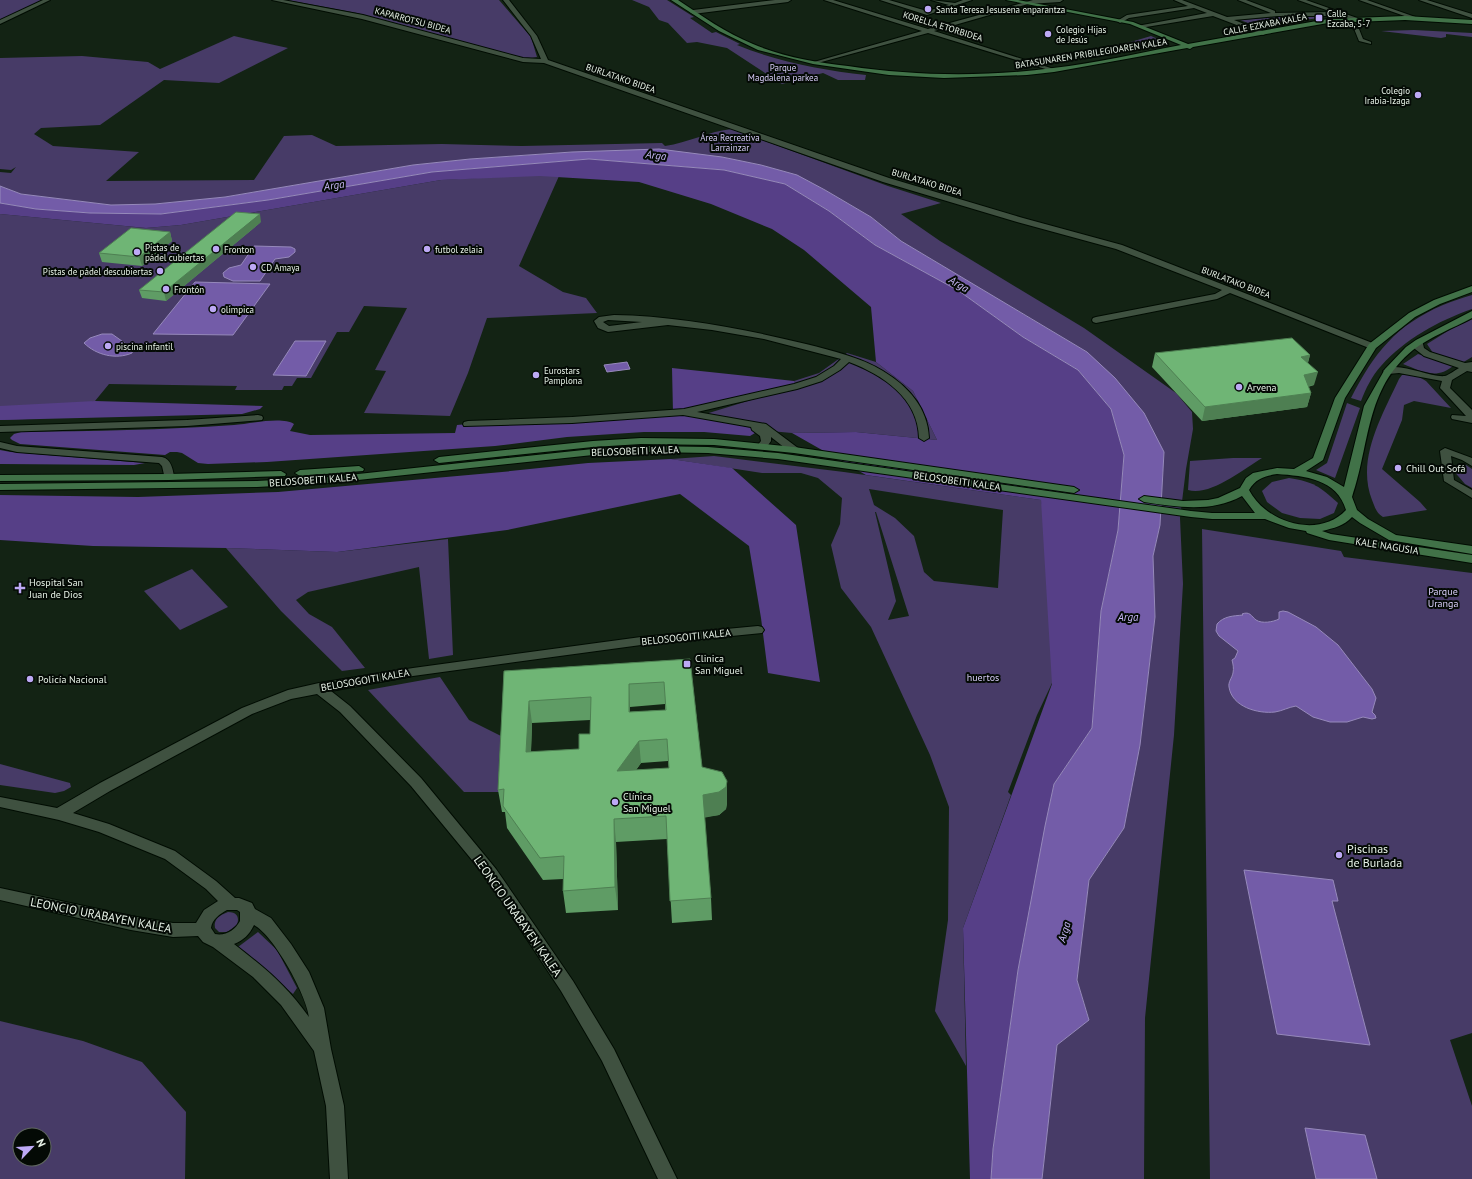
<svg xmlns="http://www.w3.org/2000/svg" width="1472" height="1179" viewBox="0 0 1472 1179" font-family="'PT Sans',sans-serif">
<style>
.green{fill:#473b67;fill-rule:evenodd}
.forest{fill:#563f87}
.water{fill:#735ca8;stroke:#9689bb}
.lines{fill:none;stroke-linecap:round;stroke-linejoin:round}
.street-casing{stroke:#010c02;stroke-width:2}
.secondary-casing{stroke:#010c02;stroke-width:2}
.street{fill:#3f5140;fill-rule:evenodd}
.secondary{fill:#417248;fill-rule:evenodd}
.wall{fill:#5f9c65;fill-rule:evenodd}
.shaded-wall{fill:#4e7f52}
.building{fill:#6fb575;stroke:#4e7f52;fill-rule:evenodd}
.poi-dot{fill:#bda9f5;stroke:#040a05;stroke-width:1.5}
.labels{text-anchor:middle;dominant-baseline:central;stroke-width:4;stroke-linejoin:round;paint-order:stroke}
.far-poi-label{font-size:9px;fill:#e7f2e7;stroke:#040a05;text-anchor:start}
.far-street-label{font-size:9px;fill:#e7f2e7;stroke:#040a05}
.far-park-label{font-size:9px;fill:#d8cdf8;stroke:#040a05}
.poi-label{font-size:10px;fill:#e7f2e7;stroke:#040a05;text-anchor:start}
.street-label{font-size:10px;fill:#e7f2e7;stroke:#040a05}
.park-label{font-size:10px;fill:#d8cdf8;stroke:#040a05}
.water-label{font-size:11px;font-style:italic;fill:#c8b8f7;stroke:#040a05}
.near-poi-label{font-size:12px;fill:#e7f2e7;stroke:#040a05;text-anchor:start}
.near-street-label{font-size:12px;fill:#e7f2e7;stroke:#040a05}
</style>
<rect width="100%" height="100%" fill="#132314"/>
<!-- green -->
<g class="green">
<path d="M0,0H48L0,23Z"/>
<path d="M287,0H499L531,37L537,57L527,59L357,13Z"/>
<path d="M632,0H667L694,17L690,18L712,33L716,32L740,44L737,45C778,62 822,70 866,75L865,80H838L823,73L782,84L727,48L697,42L687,43L668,23L659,20L649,7Z"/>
<path d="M1293,16H1316L1318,18L1259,27L1240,20Z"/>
<path d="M1414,30L1472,33V37L1446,34V37L1441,38L1381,31Z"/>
<path d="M234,36L288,48L219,83L164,80L100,125L41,128L34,134L53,146L139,152L106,181L254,180L284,136L312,135L336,146L442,144L522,146L662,143L665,146C688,143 709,131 732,129L888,186L941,203L901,214L940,241L1084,328L1176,393L1192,412L1193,429L1186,469L1180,518L1183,584L1174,735L1145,1018L1144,1179H1042L1057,1045L1089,1019L1077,980L1089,880L1124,828L1141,737L1155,617L1153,556L1160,525L1164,452L1087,352L901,241L871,217L825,190L796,175L761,165L722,157L572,152L470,159L413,165L225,197L155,204L111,205L21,194L0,186V172L11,173L16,167L11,170L0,169V58L82,56L148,62L160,69Z"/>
<path d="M1151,36L1169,44L1108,55L1107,49Z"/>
<path d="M516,176H559L519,266L563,292L586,298L597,313L487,318L468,373L450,416L364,413L386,371L375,370L407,308L364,306L349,332H337L311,378H297L292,386H284L282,390H235L237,386L109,384L95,401L28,419L0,420V214L146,228L181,225L441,180Z"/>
<path d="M1472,295V309C1438,321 1405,339 1381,366C1372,376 1366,388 1361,401L1351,398C1374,353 1396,325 1443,305C1452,301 1462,298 1472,295Z"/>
<path d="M1472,319V357L1462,363L1433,353L1427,344L1451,329Z"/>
<path d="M847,353L876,362L913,391L937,440L856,432L792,433L760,430L699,416L796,386L794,381L819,373Z"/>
<path d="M1418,354L1454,365C1436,381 1422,371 1403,364Z"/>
<path d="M1414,374L1426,381L1451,408L1414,401L1404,405L1402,420L1382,469L1420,502L1427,510L1383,517C1376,513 1375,507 1372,500C1356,459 1382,416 1399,379L1402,375Z"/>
<path d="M1347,403L1360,408L1335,478L1316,470L1327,463Z"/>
<path d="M714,456L844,472L1041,500L1065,619L1052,683L1037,715L1008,792L1011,795L963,928L966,1066L935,1011L948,920L949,807L930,755L871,627L841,588L831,545L840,524L842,498L818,478L801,473H762L671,459ZM869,489L1003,510L998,588L934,581L924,572L914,536L895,518L874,505ZM875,512H876L909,616L888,620L896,601Z"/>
<path d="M1233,458H1262C1244,469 1209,497 1188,490L1190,461Z"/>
<path d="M1458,464L1466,465L1472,469V488L1465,484L1452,469Z"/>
<path d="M1289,478C1314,482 1319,486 1338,503L1334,513L1320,519L1300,518L1282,513L1267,502L1262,491L1272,482Z"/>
<path d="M1202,529L1341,551L1344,557L1472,573V1033L1450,1040L1472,1106V1179H1210Z"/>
<path d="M448,539L453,655L429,659L419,567L308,592L296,600L309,614L332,627L365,668L342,671L281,611L226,548L337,552Z"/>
<path d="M192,569L228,607L180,630L144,591Z"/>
<path d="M440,677L469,720L505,738L503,792H464L368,690Z"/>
<path d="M0,764L70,783L71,787L64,791L55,793L0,785Z"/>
<path d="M228,912C236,912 240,916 237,925L227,932H219L215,928C213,919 220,915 228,912Z"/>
<path d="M258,932L277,950L297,988L293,994L238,947Z"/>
<path d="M0,1021L83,1041L142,1062L186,1112L185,1179H0ZM20,1135H44V1159H20Z"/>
</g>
<!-- forest -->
<g class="forest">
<path d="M589,159L724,170L785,184L829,211L875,245L959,291L1023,337L1078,370L1111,409L1124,455L1118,530L1101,611L1092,728L1054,784L1018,970L993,1149L991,1179H970L963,928L1052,684L1041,500L866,475L792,433L856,432L937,440L913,391L876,362L871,307L804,250L772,229L711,204L639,182L540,176L441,180L181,225L146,228L0,214V203L36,209L90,213L161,214L268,200L432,172Z"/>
<path d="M672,368L794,381L797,386L685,412L760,430L750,436L704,432H644L567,437L495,446L267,462L208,464L198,463L182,453L177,452H170L165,455L20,444L12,440L10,438L14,434L21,432C92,431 163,430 234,425C249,424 282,416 294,424L290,431L310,435L455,433L457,425L468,424L673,413Z"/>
<path d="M95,401L263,406L260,409L242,414L0,420V406Z"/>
<path d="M0,450L11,452L145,463L134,465L0,464Z"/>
<path d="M671,459L732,468L796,525L820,682L768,673L761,618L749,546L680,494L507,530L337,552L226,548L93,546L0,540V495L138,497L278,492L502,472L588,463Z"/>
</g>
<!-- water -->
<g class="water">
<path d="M659,149L722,157L761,165L797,175L825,190L871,217L901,241L1087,352L1115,378L1144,413L1164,452L1160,525L1153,556L1155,617L1140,745L1124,828L1089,880L1077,980L1089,1020L1057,1045L1042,1179H991L993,1149L1018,970L1045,826L1054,784L1092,728L1101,611L1118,530L1124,455L1111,409L1078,370L1023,337L959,291L875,245L829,211L785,184L724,170L589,159L432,172L268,200L161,214L90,213L36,209L0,203V186L21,194L111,205L155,204L225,197L413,165L470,159L572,152Z"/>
<path d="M254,246L291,247L295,249V252L289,257L275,259L260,281H233L224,277L223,273L229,268L241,265Z"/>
<path d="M195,282L270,284L233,335L153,334Z"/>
<path d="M102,334H112L133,349L132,353C116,360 96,355 84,343L90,338Z"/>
<path d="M295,341H326L306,376L273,375Z"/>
<path d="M627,362L630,369L607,372L604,365Z"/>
<path d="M1283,611L1288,612L1316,627L1338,645L1372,689L1376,698L1372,712L1375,715L1376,718L1372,719L1363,717L1347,722H1330L1313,717L1296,706C1289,707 1282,711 1275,712C1258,714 1232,707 1229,687C1228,682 1232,678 1233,673C1234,668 1233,664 1232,660L1235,658L1238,651L1219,636L1216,631L1217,624C1224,616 1233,616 1243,615L1242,614C1250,611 1251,616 1256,620C1262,624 1273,622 1279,619V612Z"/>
<path d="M1244,870L1333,880L1338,901H1332L1370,1045L1277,1034Z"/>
<path d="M1305,1128L1365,1135L1377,1179H1316Z"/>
</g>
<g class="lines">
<!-- street casing -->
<g class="street-casing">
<g id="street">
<path d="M43,0H50L0,24V20Z"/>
<path d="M272,0H283L363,15L523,58L541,59L531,36L503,0H509L537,36L548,60L889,178L1023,218L1122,245L1375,344L1377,346L1375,348H1369L1230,293L1217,299L1096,323L1093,322L1092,320L1093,318L1096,317L1215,294L1222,290L1116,249L1017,222L883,182L544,63L523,62L362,19Z"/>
<path d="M775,0H791L788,2L693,14L690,12L693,10Z"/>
<path d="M824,0H833L928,29L1033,0H1063L1060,2L1028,4L934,31L1057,70L1052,71L928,33L814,64V62L922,31Z"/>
<path d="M880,0H889L927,11L949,5L931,0L955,3L963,0H972L927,15Z"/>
<path d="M1174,0H1182L1227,17L1271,13L1238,0H1246L1275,11V13L1332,12L1298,0H1306L1360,19L1357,21L1341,16H1278L1234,20L1265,32V34L1263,35L1213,16L1140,28L1137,26L1207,13L1194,8L1129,18L1120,23L1117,21L1127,15L1188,6Z"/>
<path d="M1359,0H1367L1421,19L1416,20Z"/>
<path d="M1419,0H1427L1472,14V18Z"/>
<path d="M1342,20L1357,24L1363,39L1371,42V44L1359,41L1353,26L1342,22Z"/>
<path d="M614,315C677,316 745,329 806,344C833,351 860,357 883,371C908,386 928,408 929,438L924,441L919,438C918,398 883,375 849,362L840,370L822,381L797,389L697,412L766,424L798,448L799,450L798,452H790L771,437V441L766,448H758L757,446L761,441L760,436L752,430L751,427L683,415L572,423L464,426L463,424L464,422L468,421L572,417L684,409L794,384L816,377L834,366L841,359L764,339L712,330L668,325L608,332L598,328L594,321L599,317ZM608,320L642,322L609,326L603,322Z"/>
<path d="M1419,339L1422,340L1424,348L1430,352L1465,363L1472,362V372L1467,371L1452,380L1450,388L1472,410V423L1452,419L1451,417L1452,415L1466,416L1442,390L1440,388L1442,381L1399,373L1388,374L1383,371C1395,359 1429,378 1445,376C1449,375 1455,370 1459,368L1424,356L1415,349L1414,342Z"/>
<path d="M258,415L262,416L263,418L262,420L187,426L0,432V426L187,420Z"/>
<path d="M0,442L17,446L162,457C171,459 173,469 174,477L173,479H165L162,466L159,463L17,452L0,448Z"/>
<path d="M1445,448L1472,458V466L1462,460L1451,456L1454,480L1472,490V498L1444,481L1440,451Z"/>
<path d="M758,626L762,627L764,630L762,633L641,645L413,676L331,691L350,706L421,778L496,869L573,981L614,1049L677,1179H658L602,1061L561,991L486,877L411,786L340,712L317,694L291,699L252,714L110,791L73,813L109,824L175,851L216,881L235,898H239L252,903L255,909L271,918L291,944L309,972L324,1008L331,1049L344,1106L348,1179H330L326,1106L314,1051L281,1005L253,977L213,947L203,942L198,936L173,937L131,930L0,900V888L131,916L173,923H196L204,910L218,901L206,889L165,859L99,832L59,820L0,807V797L57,808L100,783L242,708L288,690L319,683L413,668L641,637ZM227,910H237L240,912V921C235,930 226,936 215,934L211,928C212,919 220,914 227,910ZM254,925C274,936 306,994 309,1017C286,985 265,968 234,944C244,940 249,935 254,925Z"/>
</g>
</g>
<!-- secondary casing -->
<g class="secondary-casing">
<g id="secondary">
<path d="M671,0H678C702,16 726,33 753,44C783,57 816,62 848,66C915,76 985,77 1053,68C1096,63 1139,53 1181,45L1130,24L1006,0H1018L1133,22L1188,44L1328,19L1405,16L1472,20V24L1405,20L1328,23L1193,47L1190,49L1187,48L1054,72L1027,75L944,78L889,75L813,64L758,50L719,31Z"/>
<path d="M1472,286V292L1440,304L1415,317L1376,348L1345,398L1323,460L1306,471L1327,477L1344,487L1364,406L1385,369L1406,347L1416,340L1472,311V318C1453,328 1430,337 1413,350C1365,389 1370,445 1352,497L1357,510L1368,519L1396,535L1472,546V554L1389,540L1360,523L1352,517C1344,526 1334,528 1322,531L1331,534L1472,555V563L1329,540L1307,533L1306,531L1289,528L1265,519H1212L1191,517L778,459L708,453L649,452L593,455L330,483L257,487L0,490V484L257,481L330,477L593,449L649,446L708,447L778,453L1191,511L1212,513H1255L1242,496C1211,513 1177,507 1144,502L1139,499L1144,496L1183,501L1208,500L1218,498L1240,488L1246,478L1253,473L1277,468L1294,469L1313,458L1335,398L1369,344L1409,313L1434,300ZM1277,474C1305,476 1337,479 1346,510C1319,539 1266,523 1249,490C1256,478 1265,476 1277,474Z"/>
<path d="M641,438L714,439L794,447L1074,487L1079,490L1074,493L794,453L714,445L641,444L593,447L439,463L434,460L439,457L593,441Z"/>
<path d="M359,466L364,469L363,471L300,476L295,473L300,470Z"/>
<path d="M281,471L286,474L285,476L169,480L0,481V475L169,474Z"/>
</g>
</g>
<!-- street -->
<use href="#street" class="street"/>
<!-- secondary -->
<use href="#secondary" class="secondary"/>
</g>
<!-- wall -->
<g class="wall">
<path d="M261,222L166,301L142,298L139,290Z"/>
<path d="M170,232L172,241L142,266L102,262L99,253Z"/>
<path d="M1155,353L1310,355L1308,363L1314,385L1308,387L1311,393L1307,407L1202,421L1152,367Z"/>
<path d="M690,659L702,767L727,781V803L726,809L719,815L704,817L711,898L712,920L672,923L667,839L616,842L618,910L566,913L563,891V879L543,880L507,828L505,812H502L498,790L504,671ZM665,704V710L630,712V707ZM590,720V734L579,749L531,752L532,723ZM668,761L669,768L636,770L641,763Z"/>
</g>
<!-- shaded-wall -->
<g class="shaded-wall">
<path d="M260,214L261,222L166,301L164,292Z"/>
<path d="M170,232L172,241L142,266L139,257Z"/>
<path d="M1310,355L1306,368L1301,357Z"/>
<path d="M1318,372L1314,385L1300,388L1304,375Z"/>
<path d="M1311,393L1307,407L1202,421L1205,407Z"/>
<path d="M629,684L630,707V734L629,712Z"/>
<path d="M529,701L532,723L530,775L526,752Z"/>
<path d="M639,741L641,763L619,794L617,771Z"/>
<path d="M727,781V803L726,809L719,815L703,818V795Z"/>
<path d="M614,819L616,842L618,910L615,887Z"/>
</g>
<!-- building -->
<g class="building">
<path d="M236,212L260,214L164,292L139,290Z"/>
<path d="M131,228L170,232L139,257L99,253Z"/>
<path d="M1292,338L1310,355L1301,357L1318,372L1304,375L1311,393L1205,407L1155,353Z"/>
<path d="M690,659L702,767L722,772L727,781L726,787L719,792L703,795L711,898L670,901L666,816L614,819L615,887L563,891L564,856L540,858L503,806L504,789L498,790L504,671ZM664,682L666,710L629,712V684ZM591,697L590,734H579V749L526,752L529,701ZM667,739L669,768L617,771L639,741Z"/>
</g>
<!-- markers -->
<g class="poi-dot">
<circle cx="928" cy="9" r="4"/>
<rect x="1315" y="14" width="8" height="8" rx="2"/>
<circle cx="1048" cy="34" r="4"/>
<circle cx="1418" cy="95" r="4"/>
<circle cx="216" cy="249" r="4"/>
<circle cx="427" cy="249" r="4"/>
<circle cx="137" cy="252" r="4"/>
<circle cx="253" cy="267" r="4"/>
<circle cx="160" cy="271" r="4"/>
<circle cx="166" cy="289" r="4"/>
<circle cx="213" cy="309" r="4"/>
<circle cx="108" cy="346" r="4"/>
<circle cx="536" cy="375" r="4"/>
<circle cx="1239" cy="387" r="4"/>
<circle cx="1398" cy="468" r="4"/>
<path d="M18 582h4v4h4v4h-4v4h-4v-4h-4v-4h4z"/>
<rect x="683" y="660" width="8" height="8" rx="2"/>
<circle cx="30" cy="679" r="4"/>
<circle cx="615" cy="802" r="4"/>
<circle cx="1339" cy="855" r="4"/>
</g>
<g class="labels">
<!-- far-poi labels -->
<g class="far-poi-label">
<text x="936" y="9">Santa Teresa Jesusena enparantza</text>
<text x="1327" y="13">Calle<tspan x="1327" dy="10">Ezcaba, 5-7</tspan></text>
<text x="1056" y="29">Colegio Hijas<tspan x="1056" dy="10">de Jesús</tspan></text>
<text x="1410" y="90" text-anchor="end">Colegio<tspan x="1410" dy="10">Irabia-Izaga</tspan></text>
<text x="145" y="247">Pistas de<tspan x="145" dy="10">pádel cubiertas</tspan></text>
<text x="224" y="249">Fronton</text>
<text x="435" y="249">futbol zelaia</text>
<text x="261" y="267">CD Amaya</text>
<text x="152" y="271" text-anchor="end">Pistas de pádel descubiertas</text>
<text x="174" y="289">Frontón</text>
<text x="221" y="309">olimpica</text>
<text x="116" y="346">piscina infantil</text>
<text x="544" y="370">Eurostars<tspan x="544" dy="10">Pamplona</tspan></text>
</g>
<!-- far-street labels -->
<g class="far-street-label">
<text transform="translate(413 20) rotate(15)">KAPARROTSU BIDEA</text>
<text transform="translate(1265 24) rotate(-11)">CALLE EZKABA KALEA</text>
<text transform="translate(943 26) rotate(17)">KORELLA ETORBIDEA</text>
<text transform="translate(1091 53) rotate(-9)">BATASUNAREN PRIBILEGIOAREN KALEA</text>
<text transform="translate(621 78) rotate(19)">BURLATAKO BIDEA</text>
<text transform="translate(927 182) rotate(17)">BURLATAKO BIDEA</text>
<text transform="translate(1236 282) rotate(21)">BURLATAKO BIDEA</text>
</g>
<!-- far-park labels -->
<g class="far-park-label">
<text x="783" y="67">Parque<tspan x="783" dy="10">Magdalena parkea</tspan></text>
<text x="730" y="137">Área Recreativa<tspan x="730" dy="10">Larrainzar</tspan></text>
</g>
<!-- poi labels -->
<g class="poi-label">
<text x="1247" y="387">Arvena</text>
<text x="1406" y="468">Chill Out Sofá</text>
<text x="29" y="582">Hospital San<tspan x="29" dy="12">Juan de Dios</tspan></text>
<text x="695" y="658">Clinica<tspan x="695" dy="12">San Miguel</tspan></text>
<text x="38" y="679">Policía Nacional</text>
<text x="623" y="796">Clínica<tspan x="623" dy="12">San Miguel</tspan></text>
</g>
<!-- street labels -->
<g class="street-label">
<text transform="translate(635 451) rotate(-2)">BELOSOBEITI KALEA</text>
<text transform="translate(313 480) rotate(-4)">BELOSOBEITI KALEA</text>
<text transform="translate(957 481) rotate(8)">BELOSOBEITI KALEA</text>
<text transform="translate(1387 546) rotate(9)">KALE NAGUSIA</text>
<text transform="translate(686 637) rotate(-6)">BELOSOGOITI KALEA</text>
<text transform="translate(365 680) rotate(-10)">BELOSOGOITI KALEA</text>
</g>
<!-- park labels -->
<g class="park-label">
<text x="1443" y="591">Parque<tspan x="1443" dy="12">Uranga</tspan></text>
<text x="983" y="677">huertos</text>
</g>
<!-- water labels -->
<g class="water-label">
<text transform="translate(656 155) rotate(7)">Arga</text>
<text transform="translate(334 185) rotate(-8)">Arga</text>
<text transform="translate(959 284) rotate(31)">Arga</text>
<text x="1128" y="617">Arga</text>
<text transform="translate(1064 932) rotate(-74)">Arga</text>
</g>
<!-- near-poi labels -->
<g class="near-poi-label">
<text x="1347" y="848">Piscinas<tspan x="1347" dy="14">de Burlada</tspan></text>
</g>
<!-- near-street labels -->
<g class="near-street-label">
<text transform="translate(101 915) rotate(11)">LEONCIO URABAYEN KALEA</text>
<text transform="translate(518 916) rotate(55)">LEONCIO URABAYEN KALEA</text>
</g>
</g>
<!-- north arrow -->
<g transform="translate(32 1147) rotate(65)"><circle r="19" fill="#040a05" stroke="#5f675f"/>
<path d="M0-3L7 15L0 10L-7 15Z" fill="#bda9f5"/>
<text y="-6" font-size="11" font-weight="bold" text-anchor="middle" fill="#e7f2e7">N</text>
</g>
</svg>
